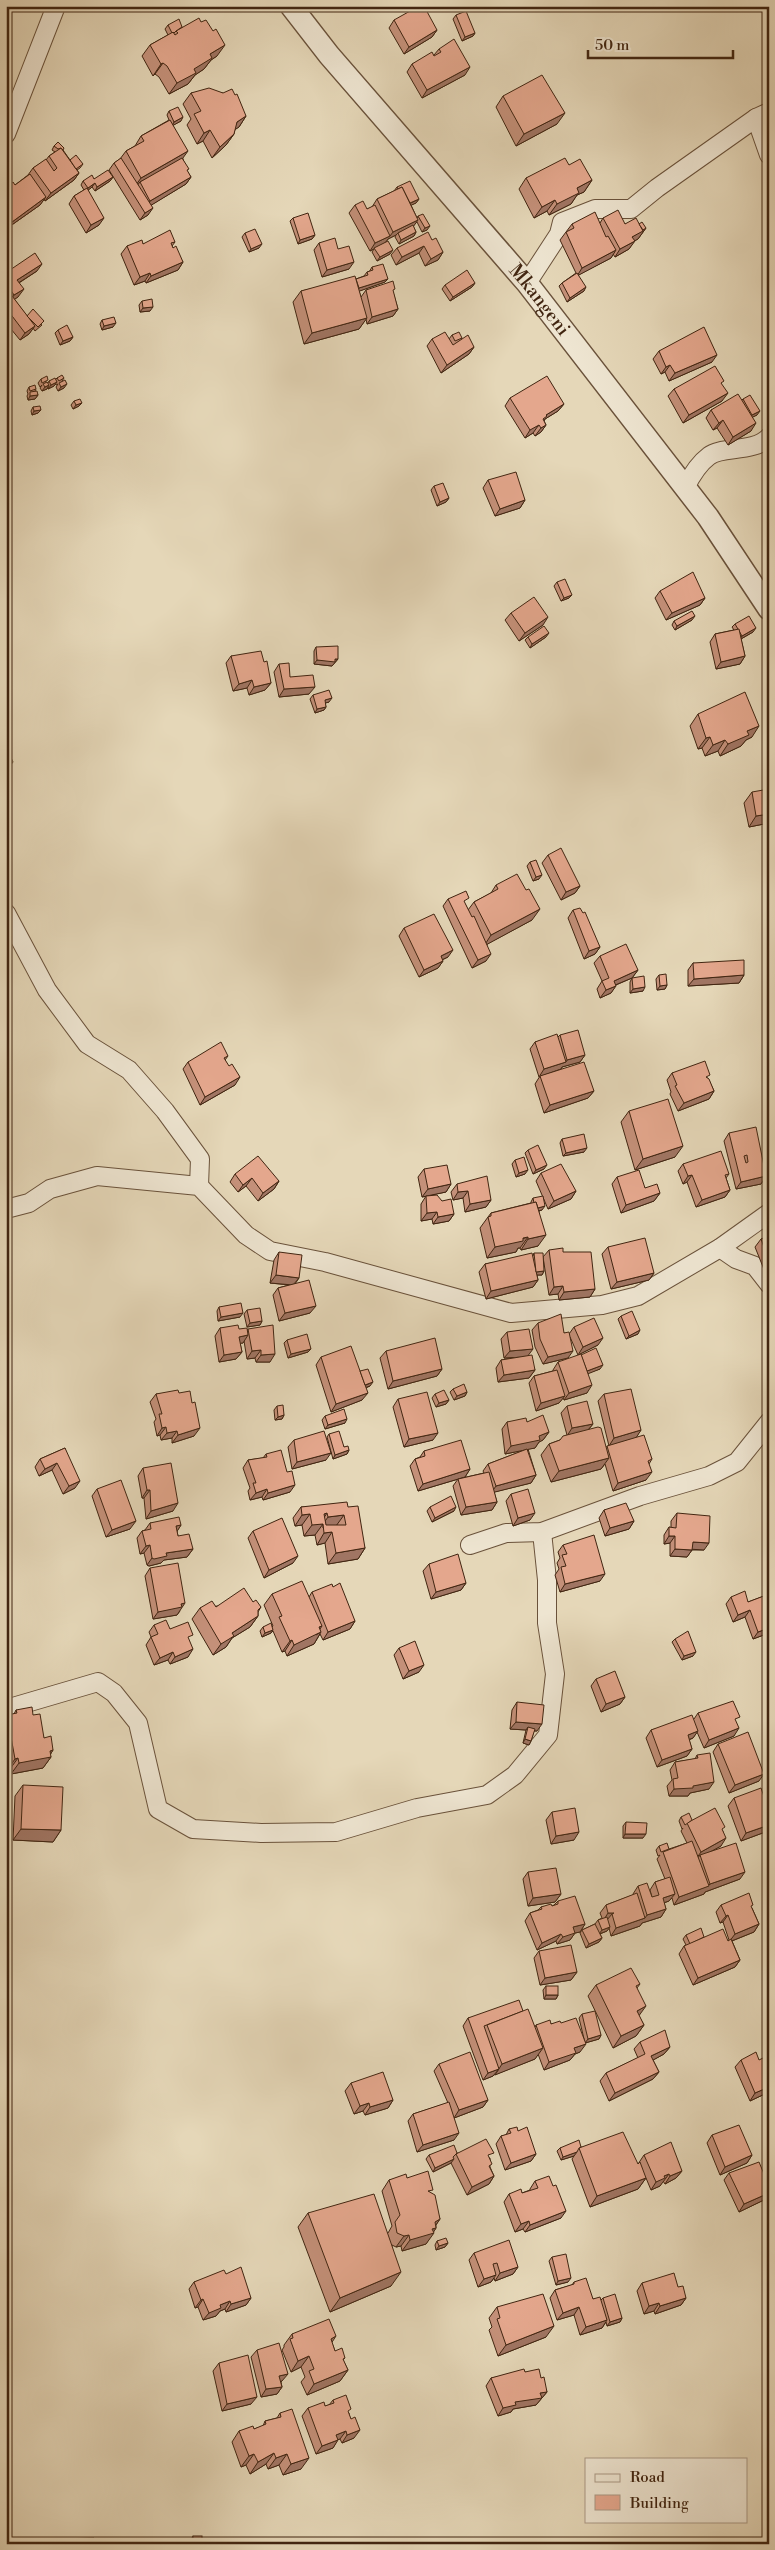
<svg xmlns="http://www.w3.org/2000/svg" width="775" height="2550" viewBox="0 0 775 2550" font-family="'Libre Bodoni',serif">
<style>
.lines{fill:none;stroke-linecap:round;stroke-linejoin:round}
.minor-casing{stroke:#6a523b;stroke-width:20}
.tertiary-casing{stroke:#6a523b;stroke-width:24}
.minor{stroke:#eee5d1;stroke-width:18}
.tertiary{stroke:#eee5d1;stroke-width:21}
.wall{fill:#c49079;stroke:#412511}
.shaded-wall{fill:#a07563;stroke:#412511}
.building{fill:#e4a78d;stroke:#412511;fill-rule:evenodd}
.labels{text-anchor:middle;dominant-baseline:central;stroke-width:5;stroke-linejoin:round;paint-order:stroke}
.street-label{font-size:19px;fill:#412511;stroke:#eee5d1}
</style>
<rect width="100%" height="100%" fill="#e5d7b8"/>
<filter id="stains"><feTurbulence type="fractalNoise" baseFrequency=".004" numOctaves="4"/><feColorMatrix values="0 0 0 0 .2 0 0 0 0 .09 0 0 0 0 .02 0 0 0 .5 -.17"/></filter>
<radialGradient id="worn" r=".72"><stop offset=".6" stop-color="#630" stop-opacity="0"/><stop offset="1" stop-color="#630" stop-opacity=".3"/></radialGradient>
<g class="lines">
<!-- minor casing -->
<g class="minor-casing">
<g id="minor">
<path d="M756,118L769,155"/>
<path d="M6,134L56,6"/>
<path d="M527,283L559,234L562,222L595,209H631L657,188L756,118L769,112"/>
<path d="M685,488C691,476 698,464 709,456C721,446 754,453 769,437"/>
<path d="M6,913L47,990L87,1044L129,1070L165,1111L200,1159L199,1186"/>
<path d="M6,1209L29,1203L50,1189L97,1176L199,1186L246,1235L270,1251L325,1262L511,1313L602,1305L638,1296L720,1248L769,1213"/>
<path d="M720,1248L736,1259L755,1266L769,1284"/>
<path d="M470,1545L506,1533L542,1532L640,1496L709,1476L737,1462L769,1422"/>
<path d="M6,1709L98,1682L114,1693L138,1723L158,1809L193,1829L261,1833L336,1832L417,1808L487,1795L515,1775L548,1735L555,1674L547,1623V1580L542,1532"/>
</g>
</g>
<!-- tertiary casing -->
<g class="tertiary-casing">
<g id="tertiary">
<path id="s1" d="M291,6L329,55L527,283L708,517L769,609"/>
</g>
</g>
<!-- minor -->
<use href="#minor" class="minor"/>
<!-- tertiary -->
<use href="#tertiary" class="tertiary"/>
</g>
<!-- wall -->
<g class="wall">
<path d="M456,15L475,33L473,36L462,41L453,19Z"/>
<path d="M394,20L437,30L432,37L404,54L389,28Z"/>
<path d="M168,25L182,27L217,56L211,60L204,69L195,75L188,84L169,94L159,77L155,74L153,76L142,56L150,45L168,35L165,29Z"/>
<path d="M439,49L465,75L422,98L407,72L412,64L434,55Z"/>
<path d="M191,93H223L246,116L239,127L235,129L234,134L226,145L212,158L203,141L197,144L187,125L191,119L183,104Z"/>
<path d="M503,96L557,124L516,146L496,107Z"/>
<path d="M169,111L181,121L173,125L183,159L187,171L191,177L186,184L151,205L148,215L140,220L109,170L114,163L120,159L126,151L135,146L141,136L169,120L167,115Z"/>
<path d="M54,146L63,150L70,160L83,164L80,168L77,170L79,173L74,180L45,201L44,199L40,205L6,229V187L15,185L28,175L33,168L46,160L49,156L55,152L52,150Z"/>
<path d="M569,165L592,180L584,192L577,195L571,204L549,215L547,211L534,218L519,189L526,178Z"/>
<path d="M113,177L110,181L95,191L92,187L88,190L99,225L86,233L69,204L74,196L84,190L81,185L83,181L94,179Z"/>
<path d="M397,187L419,199L416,203L411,205L417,218L418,216L427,230L422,232L417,222L413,226L416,232L414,236L399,244L395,237L396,235L388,239L386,242L390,254L377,261L372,252L374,249L370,251L349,213L355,205L367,209L372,207L377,199L394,191Z"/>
<path d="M293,218L315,235L312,239L298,244L290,221Z"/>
<path d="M603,218L625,224H639L646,228L638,239L634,241L629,249L615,257L613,254L611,258L578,275L584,291L567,302L559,286L562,283L576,273L560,240L572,224L600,223Z"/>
<path d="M245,233L259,248L249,252L242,237Z"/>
<path d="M432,240L443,252L438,260L425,266L419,253L396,265L391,255L397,248Z"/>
<path d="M175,242L172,246L183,262L178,270L146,283L145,281L134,285L121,254L127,246L143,244Z"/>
<path d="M319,243L338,249L349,269L322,277L314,250Z"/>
<path d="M372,267L388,279L385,282L359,291L361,297L366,290L393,292L398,309L393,316L367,324L366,319L359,329L304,344L293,302L301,291L356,279L364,276L367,272H369Z"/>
<path d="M37,271L19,283L18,297L14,299L27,316L42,325L35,331L33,328L29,334L20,340L6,323V273L7,272Z"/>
<path d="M475,283L472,287L450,301L442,289L445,285Z"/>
<path d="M142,301L150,311L140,312L139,305Z"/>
<path d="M102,320L113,327L102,330L100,324Z"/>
<path d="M58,330L73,337L70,341L60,345L55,333Z"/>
<path d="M452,335L462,338L461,339L474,347L469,354L441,373L427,346L432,339H449Z"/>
<path d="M659,351L712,362L669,381L665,372L661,374L653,359Z"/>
<path d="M57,378H64L62,381L64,388L58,391L56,387L58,384L56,385L55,384L54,386L48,389V387L47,389L42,391L40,388L42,385L40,387L38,383L41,379L48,383L49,381L56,379Z"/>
<path d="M721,384L722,401L683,423L668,396L674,389Z"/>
<path d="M29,387L36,389L35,391L38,395L35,399L28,400L27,396L28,394L27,391Z"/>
<path d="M510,398L564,404L558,411L545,419L544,421L546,425L541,432L535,436L533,433L525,438L505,406Z"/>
<path d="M743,399L757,415L752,417L751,431L728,445L717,428L713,430L706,418L711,410L742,400Z"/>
<path d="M74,401L79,406L73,409L71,405Z"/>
<path d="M33,407L41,410L38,413L32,415L31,411Z"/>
<path d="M488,480L525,500L520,508L495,516L483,488Z"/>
<path d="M434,486L449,498L446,502L437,506L431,490Z"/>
<path d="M557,582L569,598L561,601L554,586Z"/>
<path d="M660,591L705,598L700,605L666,620L655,598Z"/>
<path d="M511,613L543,625L519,641L505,620Z"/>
<path d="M692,620L675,630L672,625L674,621Z"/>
<path d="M735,624L753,632L741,639L745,656L740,664L716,669L710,642L715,634L734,630L732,627Z"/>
<path d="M528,637H546L530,648L525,640Z"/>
<path d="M316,647L338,659L332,666L314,664V651Z"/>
<path d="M231,656L264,662L271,683L265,690L249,695L247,688L233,691L226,663Z"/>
<path d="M279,664L290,677L309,694L279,697L274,672Z"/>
<path d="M313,695L329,702L325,703L326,707L324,710L315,713L310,699Z"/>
<path d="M698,714L752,737L746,740L741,746L720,756L718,751L705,756L702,748L698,749L690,726Z"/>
<path d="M752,792L769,823L749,827L744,803Z"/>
<path d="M548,855L580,886L575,893L561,900L542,863Z"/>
<path d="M530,862L539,879L533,881L527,866Z"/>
<path d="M496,885L532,920L487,944L486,961L472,968L443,906L448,899L465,904L468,910L474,902L491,893Z"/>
<path d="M573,910L600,947L595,954L584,959L568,918Z"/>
<path d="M404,928L448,957L442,960L443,961L438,968L419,977L399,936Z"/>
<path d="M600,956L638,970L632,978L616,985L611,993L600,998L597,989L602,981L594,963Z"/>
<path d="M693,963L744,975L739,983L688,986V970Z"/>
<path d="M659,975L667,985L665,989L657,990L656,979Z"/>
<path d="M632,978L643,991L630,993V982Z"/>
<path d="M560,1035L585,1055L580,1062L562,1067L561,1069L539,1077L530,1049L535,1042L558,1037Z"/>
<path d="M228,1056L225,1060L235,1085L200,1105L183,1069L188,1062Z"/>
<path d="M672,1073L708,1078L714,1091L709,1099L678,1111L670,1094L671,1092L667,1080Z"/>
<path d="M540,1076L594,1091L588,1098L544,1113L535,1084Z"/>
<path d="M629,1111L675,1157L635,1170L621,1122Z"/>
<path d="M729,1133L766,1176L761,1184L736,1189L724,1141Z"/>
<path d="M562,1139L584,1152L563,1156L560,1143Z"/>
<path d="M528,1150L544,1169L533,1174L525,1153Z"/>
<path d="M515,1160L525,1174L516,1177L512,1164Z"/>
<path d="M683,1164L729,1174L726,1178L730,1190L725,1197L696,1207L687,1182L683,1184L678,1171Z"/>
<path d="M424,1169L451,1184L446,1192L422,1197L418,1177Z"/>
<path d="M541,1173L576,1191L571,1199L548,1209L536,1181Z"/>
<path d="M235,1174L279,1181L274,1189L258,1201L246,1186L238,1192L230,1182Z"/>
<path d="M617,1177L645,1188L660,1193L654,1201L621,1213L612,1184Z"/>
<path d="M457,1184L491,1200L486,1207L465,1212L463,1198L453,1200L451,1192Z"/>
<path d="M426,1196L442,1201L454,1214L449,1221L433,1224L432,1219L421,1221V1204Z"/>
<path d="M533,1198L542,1210L539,1211L538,1246L521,1250L520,1248H518L516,1252L487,1258L480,1228L488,1217L491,1213L531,1203V1202Z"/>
<path d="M769,1236V1276L767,1271L765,1272L755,1247L761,1239Z"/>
<path d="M608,1247L654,1273L649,1280L611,1289L602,1254Z"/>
<path d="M549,1250L595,1289L590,1297L559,1300L558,1294L549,1295L543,1257Z"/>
<path d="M279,1252L299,1278L295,1284L310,1313L279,1321L273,1295L278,1288L289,1285L270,1283L274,1260Z"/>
<path d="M534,1253L544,1271L542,1275H537L538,1280L533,1287L486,1299L479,1272L485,1264L533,1256Z"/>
<path d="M219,1307L240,1317L218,1321L217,1311Z"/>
<path d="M247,1310L262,1321L260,1325L247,1327L244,1314Z"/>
<path d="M621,1316L638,1334L626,1339L618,1319Z"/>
<path d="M538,1323L564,1333L569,1334L574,1327L598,1345L578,1355L570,1337L568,1358L543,1364L535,1347L532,1330Z"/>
<path d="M220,1328L247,1331L248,1329L270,1362H256L255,1358L247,1359L244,1341L243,1343H240L242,1352L236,1359L219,1362L215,1336Z"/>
<path d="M507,1332L528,1355L535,1370L529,1378L498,1382L496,1368L501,1360L517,1357L504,1358L501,1339Z"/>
<path d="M287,1340L311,1349L308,1352L288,1358L284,1343Z"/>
<path d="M386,1351L442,1369L437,1376L388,1389L380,1358Z"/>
<path d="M321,1357L360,1371L370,1386L366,1388L362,1400L331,1412L316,1365Z"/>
<path d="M558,1362L600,1369L588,1373L587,1393L564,1400L563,1398L559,1403L536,1411L529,1383L534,1376L553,1371V1370Z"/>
<path d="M453,1389L467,1392L465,1396L454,1400L450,1392Z"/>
<path d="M179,1393L192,1403L194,1436L172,1443V1438L161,1440L160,1435L157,1436L154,1422L156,1419L150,1402L156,1394Z"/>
<path d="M435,1394L449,1400L446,1404L436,1407L432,1398Z"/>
<path d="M604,1394L641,1430L636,1437L652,1459L649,1464L646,1480L613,1491L605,1464L601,1469L551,1482L541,1455L549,1444L560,1440L567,1435L561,1413L567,1406L593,1424L589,1429L606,1447L609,1446L598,1401Z"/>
<path d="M398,1399L433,1440L404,1447L393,1407Z"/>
<path d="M277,1406L284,1415L282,1419L275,1420L274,1410Z"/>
<path d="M325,1416L345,1423L325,1429L322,1420Z"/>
<path d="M507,1422H527L549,1432L543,1440L539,1442L535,1448L528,1449L536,1475L531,1483L494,1492L497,1502L492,1510L461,1515L453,1486L458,1479L484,1473L483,1471L488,1464L525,1450L505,1454L502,1429Z"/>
<path d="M329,1434L344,1447L349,1450L347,1454L333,1459L327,1437Z"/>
<path d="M294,1440L326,1460L292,1469L288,1447Z"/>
<path d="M65,1448L75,1488L63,1494L52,1470L39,1476L35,1467L40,1459Z"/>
<path d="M424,1451L470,1469L465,1477L418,1491L410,1466L415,1459L420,1457Z"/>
<path d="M266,1454L290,1492L263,1500L262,1497L250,1500L248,1491L250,1488L243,1468L248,1460L263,1458Z"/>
<path d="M143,1468L173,1511L146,1519L144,1498H142L138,1476Z"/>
<path d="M97,1489L130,1529L106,1537L92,1496Z"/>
<path d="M511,1494L530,1520L513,1526L506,1501Z"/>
<path d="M301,1507H348L365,1548L358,1559L328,1564L325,1543L317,1545L315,1535L304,1536L302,1525L295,1526L293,1518Z"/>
<path d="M430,1507L454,1511L432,1522L427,1511Z"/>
<path d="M604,1510L634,1521L629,1529L605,1536L599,1518Z"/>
<path d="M677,1513L704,1550H692L687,1557L670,1556V1543L664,1544V1535L669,1527L671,1528V1521Z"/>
<path d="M150,1523L181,1525L177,1531L178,1536L193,1549L187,1557L164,1560L161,1563L149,1566L147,1565L144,1553L140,1554L137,1538L142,1531L145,1530Z"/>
<path d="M253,1531L293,1563L264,1578L248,1538Z"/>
<path d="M563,1545L600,1581L560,1592L555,1575L559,1569L557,1563L560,1558L558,1552Z"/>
<path d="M429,1564L466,1583L461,1590L431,1599L423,1571Z"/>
<path d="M150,1568L180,1611L177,1615L153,1619L145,1576Z"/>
<path d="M769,1584V1633L753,1639L745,1617L733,1622L726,1604L731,1597L748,1602L767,1595L765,1589Z"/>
<path d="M312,1592L355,1621L350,1629L323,1640L320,1634L314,1644L287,1656L285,1651L282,1652L273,1631L271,1633L262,1637L260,1631L263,1627H272L273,1626L264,1605L272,1594L309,1597Z"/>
<path d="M253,1602L261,1607L258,1612V1616L250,1627L232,1638L226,1647L213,1655L192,1619L200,1608Z"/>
<path d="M154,1625L170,1629L189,1640L188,1657L170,1664L168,1660L154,1665L146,1645L151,1637L149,1632Z"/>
<path d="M675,1639L693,1656L682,1660L672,1642Z"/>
<path d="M399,1648L419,1672L403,1679L394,1655Z"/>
<path d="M596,1679L625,1697L620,1704L601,1712L591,1686Z"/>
<path d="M517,1702L537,1731H534L531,1741L529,1745L523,1743L526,1730L510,1729L512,1710Z"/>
<path d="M16,1710L33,1715L44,1738L53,1750L50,1755L51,1757L43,1768L11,1774L10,1769L7,1770L6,1766V1716L14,1714Z"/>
<path d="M698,1713L736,1722L734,1736L704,1748L697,1732L693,1738L689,1740L692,1749L687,1756L657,1767L646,1738L651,1730L694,1719Z"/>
<path d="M718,1744L759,1781L729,1793L713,1752Z"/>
<path d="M697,1755L709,1789L690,1793L688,1796H669L667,1786L672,1780L670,1770L675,1762L695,1759Z"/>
<path d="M23,1785L61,1830L53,1842L13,1840L15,1796Z"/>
<path d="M734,1798L769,1811V1829L768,1831L741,1841L728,1806Z"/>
<path d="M552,1812L574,1840L551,1844L546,1820Z"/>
<path d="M681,1817L723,1831L721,1846L708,1853L740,1879L705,1892L704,1894L674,1905L672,1898L669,1901L664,1903L666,1909L661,1917L642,1923L640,1926L611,1936L609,1928L607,1931L600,1934L602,1938L599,1942L586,1948L580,1933L582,1930L595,1924L598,1920L602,1918L600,1913L606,1905L633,1895V1894L638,1886L652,1897L650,1890L655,1882L665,1879L657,1859L660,1855L658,1856L656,1850L659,1846L669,1849L687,1843L681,1831L683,1828L682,1829L679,1821Z"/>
<path d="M626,1822L643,1838H623V1826Z"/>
<path d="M528,1872L561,1894L555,1902L528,1906L523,1879Z"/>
<path d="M558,1901L585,1924L580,1932L575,1933L570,1940L557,1944L556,1941L537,1950L525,1921L530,1913L538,1910L541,1907L552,1906L554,1905Z"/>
<path d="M721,1905L752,1908L759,1924L754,1932L732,1941L740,1960L735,1967L693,1985L679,1954L684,1946L686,1945L683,1939L686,1935L728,1941L729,1940L723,1922L720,1923L716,1912Z"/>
<path d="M539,1951L577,1972L571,1980L540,1985L534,1958Z"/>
<path d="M640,1984L637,1988L639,2016L644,2025L636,2036L613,2048L588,1996L596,1985Z"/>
<path d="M546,1986L558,1995L556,1999H544L543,1990Z"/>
<path d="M523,2011L535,2027L536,2025L561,2023L580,2052L575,2054L570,2060L544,2070L538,2054L535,2059L494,2075L493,2076L483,2080L463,2026L468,2018Z"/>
<path d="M582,2014L601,2035L599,2039L585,2043L579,2018Z"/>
<path d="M640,2042L670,2047L664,2054L653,2060L659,2072L653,2079L609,2101L600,2081L606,2073L638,2058L634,2049Z"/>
<path d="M741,2060L769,2092L750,2101L735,2067Z"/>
<path d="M439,2064L488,2100L483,2107L454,2118V2140L417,2152L408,2121L413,2114L448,2103L434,2071Z"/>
<path d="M351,2083L393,2100L388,2108L365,2115L363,2111L354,2114L345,2091Z"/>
<path d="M509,2129L518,2131L536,2154L531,2161L505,2170L496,2144L501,2136L506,2135Z"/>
<path d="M712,2135L752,2155L747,2163L720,2175L707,2143Z"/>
<path d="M581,2147L638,2164L644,2155L682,2171L676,2178L665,2184L663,2181L662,2182L660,2186L651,2190L646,2178L638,2189L590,2207L572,2159L574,2156L561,2160L557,2151L560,2148Z"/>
<path d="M457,2153L490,2158V2167L494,2176L489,2184L467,2195L451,2163L433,2172L426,2159L429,2155Z"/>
<path d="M729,2173L766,2199L739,2212L724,2180Z"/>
<path d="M407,2178L431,2193L440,2219L436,2225V2228L426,2244L402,2251L401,2246L396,2247L392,2245L391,2286L330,2312L298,2227L308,2213L388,2233L392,2226L382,2191L389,2180Z"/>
<path d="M535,2181L553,2186L561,2218L525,2232L523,2229L515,2232L504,2202L509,2194L522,2193L530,2190V2189Z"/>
<path d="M437,2241L448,2243L445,2247L436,2250L435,2245Z"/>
<path d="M474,2253L518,2267L513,2274L495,2281L494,2278L491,2282L478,2287L469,2260Z"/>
<path d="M552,2257L568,2282L556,2285L549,2261Z"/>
<path d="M226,2274L251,2298L246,2305L226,2312L225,2309L220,2311L216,2316L203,2320L198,2307L195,2308L189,2289L194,2282Z"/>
<path d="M574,2282L593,2299L601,2300L603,2298L622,2318L620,2322L607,2326L606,2322L602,2328L580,2335L574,2315L557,2320L550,2298L555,2290L572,2285Z"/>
<path d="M642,2283L686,2298L681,2305L655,2314L654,2311L644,2314L637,2291Z"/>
<path d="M497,2307L546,2337L498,2356L489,2330L492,2327L489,2318Z"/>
<path d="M292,2334L332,2343L335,2351L345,2358L343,2360L348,2370L340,2381L307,2395L301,2382L305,2377L301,2367L291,2372L282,2350L284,2347V2345Z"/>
<path d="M257,2350L282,2381L281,2382L282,2387L277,2394L261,2397L251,2357Z"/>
<path d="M219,2363L251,2404L222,2411L213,2371Z"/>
<path d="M525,2372L541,2378L547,2392L536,2405L513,2409L511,2412L498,2416L486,2386L491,2378Z"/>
<path d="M333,2400L349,2413L354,2438L342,2443L340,2439H338L333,2448L316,2454L302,2416L308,2408L325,2406L329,2405Z"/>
<path d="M280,2413L301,2469L283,2475L279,2465L268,2469L266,2464L250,2474L246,2465L241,2467L232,2442L239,2431L254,2429L263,2426L265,2421L277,2418Z"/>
<path d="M769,2530V2544H768L767,2532Z"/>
<path d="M193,2536L201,2543L206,2544H191V2540Z"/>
</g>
<!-- shaded-wall -->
<g class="shaded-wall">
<path d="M437,30L432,37L404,54L409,47Z"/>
<path d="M475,33L473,36L462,41L465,37Z"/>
<path d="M225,45L217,56L211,60L204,69L195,75L188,84L169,94L177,83L210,54Z"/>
<path d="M163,63L155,74L153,76L161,64Z"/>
<path d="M470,67L465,75L422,98L427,90Z"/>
<path d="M565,113L557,124L516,146L524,134Z"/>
<path d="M246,116L239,127L230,133L237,122Z"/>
<path d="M183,117L181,121L172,126L174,122Z"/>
<path d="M210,130L203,141L197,144L204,133Z"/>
<path d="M234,134L226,145L212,158L220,147Z"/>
<path d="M188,151L180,162L140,182L136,187L133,189L141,178Z"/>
<path d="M79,173L74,180L45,201L51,193Z"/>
<path d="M113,177L110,181L95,191L97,187Z"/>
<path d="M191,177L186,184L145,209L150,201Z"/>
<path d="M592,180L584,192L577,195L571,204L549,215L557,204L577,188Z"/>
<path d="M95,183L92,187L86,192L88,188Z"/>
<path d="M46,197L40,205L6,229L12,222Z"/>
<path d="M419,199L416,203L405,208L407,205Z"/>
<path d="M555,200L547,211L534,218L542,207Z"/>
<path d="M153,208L148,215L140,220L145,213Z"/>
<path d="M104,218L99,225L86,233L91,225Z"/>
<path d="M418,220L413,227L398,233L396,235L388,239L385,243L370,251L375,243L390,236L393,232Z"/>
<path d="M430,226L427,230L422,232L425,228Z"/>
<path d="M646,228L638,239L627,245L632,237Z"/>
<path d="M416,232L414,236L399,244L401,240Z"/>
<path d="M315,235L312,239L298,244L300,240Z"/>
<path d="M635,241L629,249L615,257L620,249Z"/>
<path d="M262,244L259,248L249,252L251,249Z"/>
<path d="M424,246L419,253L396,265L402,257Z"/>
<path d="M393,250L390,254L377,261L380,257Z"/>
<path d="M616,250L611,258L577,276L582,268Z"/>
<path d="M443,252L438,260L425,266L431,259Z"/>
<path d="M183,262L178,270L146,283L151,276Z"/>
<path d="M354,262L349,269L322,277L327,270Z"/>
<path d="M42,264L37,271L12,287L17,280Z"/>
<path d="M150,273L145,281L134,285L140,277Z"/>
<path d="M388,279L385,282L357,292L359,288Z"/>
<path d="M475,283L472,287L450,301L453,297Z"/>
<path d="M586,287L584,291L567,302L570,298Z"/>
<path d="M24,289L18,297L9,303L14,295Z"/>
<path d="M153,307L150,311L140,312L143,308Z"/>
<path d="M398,309L393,316L367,324L372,317Z"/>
<path d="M367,318L359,329L304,344L312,333Z"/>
<path d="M116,323L113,327L102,330L104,326Z"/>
<path d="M35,326L29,334L20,340L25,333Z"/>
<path d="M73,337L70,341L60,345L63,341Z"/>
<path d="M474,347L469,354L441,373L447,365Z"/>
<path d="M717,355L712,362L669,381L675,373Z"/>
<path d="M670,365L665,372L661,374L666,367Z"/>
<path d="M57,382L54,386L48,389L51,385Z"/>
<path d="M67,384L64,388L58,391L61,387Z"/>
<path d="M49,385L47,389L42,391L45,387Z"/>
<path d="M728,393L722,401L683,423L689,415Z"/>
<path d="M38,395L35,399L28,400L30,396Z"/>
<path d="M82,403L79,406L73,409L76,405Z"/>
<path d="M564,404L558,411L545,419L542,424L538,426L533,433L525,438L530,430L546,415Z"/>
<path d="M41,410L38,413L32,415L34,411Z"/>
<path d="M760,411L757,415L749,419L752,415Z"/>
<path d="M723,420L717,428L713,430L719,423Z"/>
<path d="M756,423L751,431L728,445L733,437Z"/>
<path d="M546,425L541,432L535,436L541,428Z"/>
<path d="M449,498L446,502L437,506L440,502Z"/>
<path d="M525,500L520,508L495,516L500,509Z"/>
<path d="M572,595L569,598L561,601L564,598Z"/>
<path d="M705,598L700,605L666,620L672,613Z"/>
<path d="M695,616L692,620L675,630L677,626Z"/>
<path d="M548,617L543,625L519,641L525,633Z"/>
<path d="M756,628L753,632L739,640L742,636Z"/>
<path d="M549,633L546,637L530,648L532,644Z"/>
<path d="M745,656L740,664L716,669L721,662Z"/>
<path d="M338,659L332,666L314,664L317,660Z"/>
<path d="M252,680L247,688L233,691L239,684Z"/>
<path d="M271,683L265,690L249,695L254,687Z"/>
<path d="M315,687L309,694L279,697L284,689Z"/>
<path d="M332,698L329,702L322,704L325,700Z"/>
<path d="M326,707L324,710L315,713L317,709Z"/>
<path d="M759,726L752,737L746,740L741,746L720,756L728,744L747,731Z"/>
<path d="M710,737L702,748L698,749L706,738Z"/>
<path d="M725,740L718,751L705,756L713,745Z"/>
<path d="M13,762L10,766L6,768V765Z"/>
<path d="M769,814V823L749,827L756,816Z"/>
<path d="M542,875L539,879L533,881L536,877Z"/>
<path d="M580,886L575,893L561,900L566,892Z"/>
<path d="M540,909L532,920L484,946L491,935Z"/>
<path d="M600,947L595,954L584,959L589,951Z"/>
<path d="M453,950L448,957L435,963L441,956Z"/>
<path d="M491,954L486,961L472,968L478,960Z"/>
<path d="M443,961L438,968L419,977L424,970Z"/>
<path d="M638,970L632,978L608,988L614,981Z"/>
<path d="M744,975L739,983L688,986L694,979Z"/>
<path d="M667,985L665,989L657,990L660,986Z"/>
<path d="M616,986L611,993L600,998L606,990Z"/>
<path d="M645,987L643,991L630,993L633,989Z"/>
<path d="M585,1055L580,1062L562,1067L561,1069L539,1077L544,1069L566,1062L567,1060Z"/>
<path d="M240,1077L235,1085L200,1105L205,1097Z"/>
<path d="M594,1091L588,1098L544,1113L550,1105Z"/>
<path d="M714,1091L709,1099L678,1111L684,1103Z"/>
<path d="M683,1146L675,1157L635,1170L643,1159Z"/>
<path d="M587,1148L584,1152L563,1156L566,1153Z"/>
<path d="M547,1165L544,1169L533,1174L536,1170Z"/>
<path d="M528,1170L525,1174L516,1177L519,1173Z"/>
<path d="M692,1175L687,1182L683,1184L688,1176Z"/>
<path d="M766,1176L761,1184L736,1189L741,1182Z"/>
<path d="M252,1178L246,1186L238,1192L243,1185Z"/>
<path d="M279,1181L274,1189L258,1201L263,1193Z"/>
<path d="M451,1184L446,1192L422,1197L428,1189Z"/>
<path d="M730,1190L725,1197L696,1207L702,1200Z"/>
<path d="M468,1191L463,1198L453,1200L458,1192Z"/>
<path d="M576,1191L571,1199L548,1209L554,1201Z"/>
<path d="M660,1193L654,1201L621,1213L626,1205Z"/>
<path d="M491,1200L486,1207L465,1212L470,1204Z"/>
<path d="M545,1206L542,1210L533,1212L535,1209Z"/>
<path d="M437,1212L432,1219L421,1221L427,1213Z"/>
<path d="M454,1214L449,1221L433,1224L438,1217Z"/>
<path d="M546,1235L538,1246L521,1250L528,1239Z"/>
<path d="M528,1237L520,1248H518L516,1252L487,1258L495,1247Z"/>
<path d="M544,1271L542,1275H533L536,1272Z"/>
<path d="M654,1273L649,1280L611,1289L617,1282Z"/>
<path d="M276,1275L299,1278L293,1285L270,1283Z"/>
<path d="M538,1280L533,1287L486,1299L491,1291Z"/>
<path d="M563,1286L558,1294L549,1295L554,1287Z"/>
<path d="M595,1289L590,1297L559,1300L564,1292Z"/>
<path d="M316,1306L310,1313L279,1321L285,1313Z"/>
<path d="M243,1313L240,1317L218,1321L221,1317Z"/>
<path d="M262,1321L260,1325L247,1327L250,1323Z"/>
<path d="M640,1330L638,1334L626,1339L629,1336Z"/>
<path d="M248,1335L243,1343L234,1344L239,1337Z"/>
<path d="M603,1338L598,1345L578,1355L583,1347Z"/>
<path d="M311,1349L308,1352L288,1358L291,1354Z"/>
<path d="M533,1349L527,1357L504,1358L510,1351Z"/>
<path d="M261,1350L255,1358L247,1359L252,1351Z"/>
<path d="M573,1351L568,1358L543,1364L548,1357Z"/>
<path d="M242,1352L236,1359L219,1362L224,1355Z"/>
<path d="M275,1354L270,1362H256L261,1355Z"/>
<path d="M603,1365L600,1369L585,1375L587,1371Z"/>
<path d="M442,1369L437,1376L388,1389L393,1381Z"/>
<path d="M535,1370L529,1378L498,1382L504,1375Z"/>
<path d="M373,1382L370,1386L361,1389L364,1386Z"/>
<path d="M592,1385L587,1393L564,1400L569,1393Z"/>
<path d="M467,1392L465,1396L454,1400L457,1396Z"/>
<path d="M368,1393L362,1400L331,1412L336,1404Z"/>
<path d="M565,1396L559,1403L536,1411L541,1403Z"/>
<path d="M449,1400L446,1404L436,1407L439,1403Z"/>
<path d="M284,1415L282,1419L275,1420L278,1417Z"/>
<path d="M347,1419L345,1423L325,1429L328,1425Z"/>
<path d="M593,1424L587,1431L567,1436L572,1428Z"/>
<path d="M166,1427L160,1435L157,1436L162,1428Z"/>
<path d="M200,1428L194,1436L172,1443L178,1435Z"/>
<path d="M641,1430L636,1438L609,1446L614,1438Z"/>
<path d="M177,1431L172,1438L161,1440L167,1433Z"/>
<path d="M549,1432L543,1440L539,1442L535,1448L505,1454L511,1446Z"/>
<path d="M438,1433L433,1440L404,1447L409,1439Z"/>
<path d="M349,1450L347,1454L333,1459L335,1455Z"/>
<path d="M331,1453L326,1460L292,1469L297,1462Z"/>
<path d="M609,1458L601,1469L551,1482L559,1471Z"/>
<path d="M57,1463L52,1470L39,1476L45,1469Z"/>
<path d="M470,1469L465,1477L418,1491L423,1484Z"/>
<path d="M652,1472L646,1480L613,1491L618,1483Z"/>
<path d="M536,1475L531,1483L491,1493L496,1486Z"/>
<path d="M80,1481L75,1488L63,1494L69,1486Z"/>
<path d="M295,1485L290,1492L263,1500L268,1493Z"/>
<path d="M267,1489L262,1497L250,1500L256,1493Z"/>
<path d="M147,1490H150L144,1498H142Z"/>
<path d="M497,1502L492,1510L461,1515L466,1507Z"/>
<path d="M178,1503L173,1511L146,1519L151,1511Z"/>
<path d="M456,1507L454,1511L432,1522L435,1518Z"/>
<path d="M327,1513L320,1524H323L315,1535L304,1536L312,1525L324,1514Z"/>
<path d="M535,1513L530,1520L513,1526L518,1518Z"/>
<path d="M310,1514L302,1525L295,1526L302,1515Z"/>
<path d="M344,1515L336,1526L323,1528V1524L328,1517Z"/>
<path d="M136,1521L130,1529L106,1537L112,1530Z"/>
<path d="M634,1521L629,1529L605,1536L610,1528Z"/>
<path d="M181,1525L176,1533V1526Z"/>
<path d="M332,1532L325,1543L317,1545L324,1533Z"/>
<path d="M669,1536H675L670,1543L664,1544Z"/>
<path d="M693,1542L709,1543L704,1550L688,1549Z"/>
<path d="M150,1545L144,1553L140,1554L146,1546Z"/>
<path d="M365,1548L358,1559L328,1564L336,1553Z"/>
<path d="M193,1549L187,1557L164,1560L161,1563L149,1566L147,1565L152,1558L166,1553Z"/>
<path d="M675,1549L692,1550L687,1557L670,1556Z"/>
<path d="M298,1556L293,1563L264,1578L269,1570Z"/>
<path d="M605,1574L600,1581L560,1592L565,1584Z"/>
<path d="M466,1583L461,1590L431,1599L436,1592Z"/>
<path d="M185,1603L177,1615L153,1619L158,1612L181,1604Z"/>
<path d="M750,1610L745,1617L733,1622L738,1615Z"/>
<path d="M258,1616L250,1627L232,1638L226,1647L213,1655L221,1644L232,1633Z"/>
<path d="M355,1621L350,1629L323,1640L328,1632Z"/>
<path d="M322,1626L316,1635L321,1632L314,1644L287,1656L294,1645L319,1627Z"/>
<path d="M769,1628V1633L753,1639L758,1632Z"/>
<path d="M273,1630L271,1633L262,1637L265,1633Z"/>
<path d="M292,1640L285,1651L282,1652L290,1641Z"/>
<path d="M193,1649L188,1657L170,1664L175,1657Z"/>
<path d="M173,1652L168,1660L154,1665L160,1658Z"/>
<path d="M696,1652L693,1656L682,1660L684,1656Z"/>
<path d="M424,1665L419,1672L403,1679L409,1671Z"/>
<path d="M625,1697L620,1704L601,1712L606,1704Z"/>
<path d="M516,1722L542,1724L537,1731L527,1730L528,1727L526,1730L510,1729Z"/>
<path d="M739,1728L734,1736L704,1748L709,1740Z"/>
<path d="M698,1731L693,1738L682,1742L688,1735Z"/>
<path d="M525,1739L531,1741L529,1745L523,1743Z"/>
<path d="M692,1749L687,1756L657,1767L662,1760Z"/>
<path d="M53,1750L48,1758L51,1757L43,1768L11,1774L19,1763Z"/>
<path d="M18,1758L10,1769L7,1770L15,1759Z"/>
<path d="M764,1774L759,1781L729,1793L735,1785Z"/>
<path d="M714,1782L709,1789L690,1793L688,1796H669L674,1789Z"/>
<path d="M769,1825V1829L768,1831L741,1841L746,1833Z"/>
<path d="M21,1829L61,1830L53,1842L13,1840Z"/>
<path d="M579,1832L574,1840L551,1844L556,1836Z"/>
<path d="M625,1834H646L643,1838H623Z"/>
<path d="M726,1838L721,1846L701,1857L700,1855L698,1858L696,1859L701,1852Z"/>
<path d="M745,1872L740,1879L705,1892L704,1894L674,1905L679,1897L708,1886L710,1884Z"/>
<path d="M561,1894L555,1902L528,1906L533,1898Z"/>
<path d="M675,1894L669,1901L657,1905L663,1898Z"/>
<path d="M666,1909L661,1917L642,1923L640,1926L611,1936L616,1928L645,1918L647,1915Z"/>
<path d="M608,1913H614L612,1914L607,1920L603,1921Z"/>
<path d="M728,1915L723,1922L720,1923L726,1916Z"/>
<path d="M585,1924L580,1932L575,1933L570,1940L557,1944L563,1937L573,1927Z"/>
<path d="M759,1924L754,1932L729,1942L735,1934Z"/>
<path d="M610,1927L607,1931L599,1934L602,1930Z"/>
<path d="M561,1934L556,1941L537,1950L542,1943Z"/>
<path d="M602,1938L599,1942L586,1948L589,1944Z"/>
<path d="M740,1960L735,1967L693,1985L698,1978Z"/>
<path d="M577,1972L571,1980L540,1985L545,1978Z"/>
<path d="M546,1995H558L556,1999H544Z"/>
<path d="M646,2006L638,2017L637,2011Z"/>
<path d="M644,2025L636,2036L613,2048L621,2036Z"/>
<path d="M601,2035L599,2039L585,2043L588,2039Z"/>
<path d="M586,2044L580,2052L575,2054L570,2060L544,2070L549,2062L574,2048Z"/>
<path d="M670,2047L664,2054L646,2064L651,2056Z"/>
<path d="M543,2048L535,2059L495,2075L502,2064Z"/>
<path d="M499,2069L493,2076L483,2080L488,2073Z"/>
<path d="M659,2072L653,2079L609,2101L615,2093Z"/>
<path d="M769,2087V2092L750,2101L755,2093Z"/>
<path d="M393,2100L388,2108L365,2115L370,2107Z"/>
<path d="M488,2100L483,2107L454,2118L459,2110Z"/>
<path d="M369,2103L363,2111L354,2114L360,2106Z"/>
<path d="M459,2133L454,2140L417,2152L423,2145Z"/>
<path d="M577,2152L574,2156L561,2160L563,2157Z"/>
<path d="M536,2154L531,2161L505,2170L511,2163Z"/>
<path d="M752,2155L747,2163L720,2175L725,2167Z"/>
<path d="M454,2159L451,2163L433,2172L435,2168Z"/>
<path d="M682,2171L676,2178L665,2184L670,2176Z"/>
<path d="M669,2174L660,2186L651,2190L656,2182L664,2176Z"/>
<path d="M494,2176L489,2184L467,2195L472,2187Z"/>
<path d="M646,2178L638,2189L590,2207L597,2196Z"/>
<path d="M769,2193V2195L766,2199L739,2212L744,2204Z"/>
<path d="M566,2211L561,2218L525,2232L530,2225Z"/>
<path d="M440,2219L433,2229L436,2228L432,2234L434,2233L426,2244L402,2251L410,2240L435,2222Z"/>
<path d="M529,2221L523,2229L515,2232L521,2224Z"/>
<path d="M409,2235L401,2246L396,2247L404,2236Z"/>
<path d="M448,2243L445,2247L436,2250L439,2246Z"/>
<path d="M518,2267L513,2274L495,2281L500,2273Z"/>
<path d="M401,2272L391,2286L330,2312L340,2298Z"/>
<path d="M496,2275L491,2282L478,2287L484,2279Z"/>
<path d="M571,2278L568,2282L556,2285L558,2281Z"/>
<path d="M251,2298L246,2305L226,2312L231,2304Z"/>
<path d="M686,2298L681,2305L655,2314L660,2306Z"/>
<path d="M203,2299L198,2307L195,2308L201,2300Z"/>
<path d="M230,2301L225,2309L220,2311L216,2316L203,2320L209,2313L220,2305Z"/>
<path d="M659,2303L654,2311L644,2314L649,2306Z"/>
<path d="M579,2307L574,2315L557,2320L563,2313Z"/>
<path d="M622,2318L620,2322L607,2326L610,2322Z"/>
<path d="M607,2320L602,2328L580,2335L586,2327Z"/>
<path d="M554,2326L546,2337L498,2356L506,2345Z"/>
<path d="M336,2336L329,2347L331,2339Z"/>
<path d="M309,2356L301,2367L291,2372L298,2361Z"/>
<path d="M348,2370L340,2381L307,2395L314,2384Z"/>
<path d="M288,2374L282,2381L274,2384L279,2376Z"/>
<path d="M282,2387L277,2394L261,2397L266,2389Z"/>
<path d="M547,2392L536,2405L513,2409L511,2412L498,2416L503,2408L515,2402L540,2393Z"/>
<path d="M257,2397L251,2404L222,2411L227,2404Z"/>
<path d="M360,2430L354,2438L342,2443L347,2435Z"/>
<path d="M346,2431L340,2439L331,2442L336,2435Z"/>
<path d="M338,2440L333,2448L316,2454L322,2446Z"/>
<path d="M274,2453L266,2464L250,2474L258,2462Z"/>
<path d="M254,2454L246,2465L241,2467L249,2456Z"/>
<path d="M287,2454L279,2465L268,2469L276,2458Z"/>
<path d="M309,2458L301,2469L283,2475L291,2464Z"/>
<path d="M193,2541H202L200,2544L194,2542V2544H191Z"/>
</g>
<!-- building -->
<g class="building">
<path d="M419,6H424L437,30L409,47L394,20Z"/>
<path d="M466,11L475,33L465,37L456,15Z"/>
<path d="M199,18L201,22L206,20L213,31L216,29L225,45L210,54L212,58L194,69L196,73L177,83L167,66L163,63L161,64L150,45L173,32L175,35L178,33L176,31Z"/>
<path d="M179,19L182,27L176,31L174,33L173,32L172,33L168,25Z"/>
<path d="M454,39L470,67L427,90L412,64L432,52L434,56L441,52L439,49Z"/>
<path d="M542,75L565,113L524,134L503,96Z"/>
<path d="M209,88L223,93L232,89L235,95L237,94L246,116L237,122L234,134L220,147L210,130L204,133L194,114L201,111L191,93Z"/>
<path d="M178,107L183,117L174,122L169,111Z"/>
<path d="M170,120L188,151L141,178L126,151L144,141L141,136Z"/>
<path d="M58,142L64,148L63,150L61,148L58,149L54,146Z"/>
<path d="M61,148L79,173L51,193L33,168L46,159L54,171L57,168L49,156Z"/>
<path d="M76,155L83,164L76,169L70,160Z"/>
<path d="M121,158L153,208L145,213L114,163Z"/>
<path d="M182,158L189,169L187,170L191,177L150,201L140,182Z"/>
<path d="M565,158L569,165L580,159L592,180L577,188L579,193L557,204L555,200L542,207L526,178Z"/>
<path d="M108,170L113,177L97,187L95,183L88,188L83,181L92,175L94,179Z"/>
<path d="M30,174L46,197L12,222L6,214V187L13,182L15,185Z"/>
<path d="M410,181L419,199L410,203L402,187L398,189L397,187Z"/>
<path d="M402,187L418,220L393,232L377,199Z"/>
<path d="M87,188L104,218L91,225L74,196Z"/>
<path d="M363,201L367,209L375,205L390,236L375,243L355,205Z"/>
<path d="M618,210L625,224L636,218L643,231L632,237L635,241L620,249L603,218Z"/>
<path d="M595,212L606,237L608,236L616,250L582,268L566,232L574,228L572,224Z"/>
<path d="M308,213L315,235L300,240L293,218Z"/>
<path d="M423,214L430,226L425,228L418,216Z"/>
<path d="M642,222L646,228L643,230L639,224Z"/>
<path d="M413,225L416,232L401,240L398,233Z"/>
<path d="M255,229L262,244L251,249L245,233Z"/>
<path d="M170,230L175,242L171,243L173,248L176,246L183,262L151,276L150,273L140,277L127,246L142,240L143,244Z"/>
<path d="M428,232L432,240L436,238L443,252L431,259L424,246L402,257L397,248Z"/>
<path d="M335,238L338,249L349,246L354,262L327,270L319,243Z"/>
<path d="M388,241L393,250L380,257L374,248Z"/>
<path d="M35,253L42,264L17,280L24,289L14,295L6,283V279L11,276L7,272Z"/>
<path d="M383,264L388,279L359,288L356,279L368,275L367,272L373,270L372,267Z"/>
<path d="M467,270L475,283L453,297L445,285Z"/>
<path d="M577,273L586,287L570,298L562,283Z"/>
<path d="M355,276L367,318L312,333L301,291Z"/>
<path d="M393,281L395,289L393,290L398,309L372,317L366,290Z"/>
<path d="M6,288L35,326L25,333L6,308Z"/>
<path d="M152,299L153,307L143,308L142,301Z"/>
<path d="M33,309L44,321L38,327L27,316Z"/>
<path d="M114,317L116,323L104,326L102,320Z"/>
<path d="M67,325L73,337L63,341L58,330Z"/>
<path d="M704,327L717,355L675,373L670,365L666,367L659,351Z"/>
<path d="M445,332L453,345L468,335L474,347L447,365L432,339Z"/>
<path d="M459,332L462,338L455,341L452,335Z"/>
<path d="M715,366L724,381L721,383L728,393L689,415L674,389Z"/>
<path d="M62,375L64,378L59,381L57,378Z"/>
<path d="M47,376L48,380L42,383L41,379Z"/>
<path d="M547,376L564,404L546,415L547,416L543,419L546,425L541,428L539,425L530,430L510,398Z"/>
<path d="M55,378L57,382L51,385L49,381Z"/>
<path d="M65,380L67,384L61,387L59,383Z"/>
<path d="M47,382L49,385L45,387L43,384Z"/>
<path d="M35,385L36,389L30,391L29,387Z"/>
<path d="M37,391L38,395L30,396V392Z"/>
<path d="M738,394L756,423L733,437L723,420L719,423L711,410Z"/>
<path d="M750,395L760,411L752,415L743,399Z"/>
<path d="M80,399L82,403L76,405L74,401Z"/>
<path d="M40,406L41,410L34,411L33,407Z"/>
<path d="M516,472L525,500L500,509L488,480Z"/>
<path d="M443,483L449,498L440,502L434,486Z"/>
<path d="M693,572L705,598L672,613L660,591Z"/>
<path d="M565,579L572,595L564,598L557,582Z"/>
<path d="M534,597L548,617L525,633L511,613Z"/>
<path d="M692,611L695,616L677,626L674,621Z"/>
<path d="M749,616L756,628L742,636L735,624Z"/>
<path d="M544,626L549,633L532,644L528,637Z"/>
<path d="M739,629L745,656L721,662L715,634Z"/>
<path d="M338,646V659H335V662L317,660L316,647Z"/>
<path d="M261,651L264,662L267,661L271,683L254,687L252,680L239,684L231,656Z"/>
<path d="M289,663L290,677L313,675L315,687L284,689L279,664Z"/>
<path d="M329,690L332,698L325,700L326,707L317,709L313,695Z"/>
<path d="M745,692L759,726L747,731L749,735L728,744L725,740L713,745L710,737L706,738L698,714Z"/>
<path d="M6,751H8L13,762L6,765Z"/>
<path d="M769,789V814L756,816L752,792Z"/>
<path d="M561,848L580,886L566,892L548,855Z"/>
<path d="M536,860L542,875L536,877L530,862Z"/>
<path d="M517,874L526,890L529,889L540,909L491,935L474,902L498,889L496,885Z"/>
<path d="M466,891L469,898L464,901L472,917L474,916L491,954L478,960L448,899Z"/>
<path d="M580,908L583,913L585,912L600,947L589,951L573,910Z"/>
<path d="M434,914L453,950L441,956L443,961L424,970L404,928Z"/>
<path d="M626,944L638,970L614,981L616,986L606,990L602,981L609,978L600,956Z"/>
<path d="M744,960V975L694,979L693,963Z"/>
<path d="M666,974L667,985L660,986L659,975Z"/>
<path d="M644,976L645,987L633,989L632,978Z"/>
<path d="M578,1030L585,1055L567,1060L560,1035Z"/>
<path d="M557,1034L566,1062L544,1069L535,1042Z"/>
<path d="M221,1042L228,1056L224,1058L229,1066L232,1064L240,1077L205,1097L188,1062Z"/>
<path d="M705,1061L710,1075L706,1077L709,1079L714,1091L684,1103L675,1086L677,1085L672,1073Z"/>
<path d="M584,1062L594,1091L550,1105L540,1076Z"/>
<path d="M668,1099L683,1146L643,1159L629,1111Z"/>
<path d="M756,1127L766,1176L741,1182L729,1133ZM747,1155L748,1162L746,1163L744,1156Z"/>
<path d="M584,1134L587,1148L566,1153L562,1139Z"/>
<path d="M538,1145L547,1165L536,1170L528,1150Z"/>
<path d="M721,1151L729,1174L725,1175L730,1190L702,1200L692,1175L688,1176L683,1164Z"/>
<path d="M258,1156L279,1181L263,1193L252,1178L243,1185L235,1174Z"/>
<path d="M524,1157L528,1170L519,1173L515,1160Z"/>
<path d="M561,1164L576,1191L554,1201L541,1173Z"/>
<path d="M447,1165L451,1184L428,1189L424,1169Z"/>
<path d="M639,1170L645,1188L657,1184L660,1193L626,1205L617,1177Z"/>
<path d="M487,1176L491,1200L470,1204L468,1191L458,1192L457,1184Z"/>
<path d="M437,1195L442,1201L451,1199L454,1214L438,1217L437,1212L427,1213L426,1196Z"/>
<path d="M543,1196L545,1206L538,1208L536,1202L534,1203L533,1198Z"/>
<path d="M536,1202L546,1235L528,1239V1237L523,1238V1241L495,1247L488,1217L491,1216V1213Z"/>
<path d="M769,1236V1261L761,1239Z"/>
<path d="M645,1238L654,1273L617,1282L608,1247Z"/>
<path d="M563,1248V1252H591L595,1289L564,1292L563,1286L554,1287L549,1250Z"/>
<path d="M279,1252L302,1255L299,1278L276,1275Z"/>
<path d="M532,1253L538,1280L491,1291L485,1264Z"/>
<path d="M534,1253H543L544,1271L536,1272Z"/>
<path d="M309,1280L316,1306L285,1313L278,1288Z"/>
<path d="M241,1303L243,1313L221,1317L219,1307Z"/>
<path d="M260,1308L262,1321L250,1323L247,1310Z"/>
<path d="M632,1311L640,1330L629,1336L621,1316Z"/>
<path d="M561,1314L564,1333L569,1332L573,1351L548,1357L540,1339L538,1323Z"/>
<path d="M594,1318L603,1338L583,1347L574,1327Z"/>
<path d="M238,1325L239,1329L247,1328L248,1335L239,1337L242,1352L224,1355L220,1328Z"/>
<path d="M273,1325L275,1354L261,1355V1350L252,1351L248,1329Z"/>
<path d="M529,1329L533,1349L510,1351L507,1332Z"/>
<path d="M307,1334L311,1349L291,1354L287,1340Z"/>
<path d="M435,1338L442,1369L393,1381L386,1351Z"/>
<path d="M351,1346L368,1393L336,1404L321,1357Z"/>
<path d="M596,1348L603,1365L587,1371L581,1355Z"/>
<path d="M581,1354L592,1385L569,1393L558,1362Z"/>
<path d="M532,1355L535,1370L504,1375L501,1360Z"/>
<path d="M368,1369L373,1382L365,1385L360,1371Z"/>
<path d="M557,1370L565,1396L541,1403L534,1376Z"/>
<path d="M464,1384L467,1392L457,1396L453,1389Z"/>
<path d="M631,1389L641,1430L614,1438L604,1394Z"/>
<path d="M178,1390L179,1393L190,1391L192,1403L195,1402L200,1428L178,1435L177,1431L167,1433L166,1427L162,1428L159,1414H162L156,1394Z"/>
<path d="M444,1390L449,1400L439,1403L435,1394Z"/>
<path d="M427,1392L438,1433L409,1439L398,1399Z"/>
<path d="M587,1401L593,1424L572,1428L567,1406Z"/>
<path d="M283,1405L284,1415L278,1417L277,1406Z"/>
<path d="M344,1409L347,1419L328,1425L325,1416Z"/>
<path d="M543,1415L549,1432L539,1436L540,1440L511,1446L507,1422L526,1418L527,1422Z"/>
<path d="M598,1427L601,1428L609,1458L559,1471L549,1444L560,1440L563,1436Z"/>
<path d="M324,1431L331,1453L297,1462L294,1440Z"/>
<path d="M339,1431L344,1447L348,1446L349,1450L335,1455L329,1434Z"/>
<path d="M644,1435L652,1459L648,1461L652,1472L618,1483L607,1446Z"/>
<path d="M461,1440L470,1469L423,1484L415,1459L425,1456L424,1451Z"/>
<path d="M65,1448L80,1481L69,1486L57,1463L45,1469L40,1459Z"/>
<path d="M527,1449L536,1475L496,1486L488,1464Z"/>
<path d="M281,1450L287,1472L292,1471L295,1485L268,1493L267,1489L256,1493L253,1483H256L248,1460L267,1457L266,1454Z"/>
<path d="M171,1463L178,1503L151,1511L150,1490H147L143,1468Z"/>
<path d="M489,1472L497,1502L466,1507L458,1479Z"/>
<path d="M121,1480L136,1521L112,1530L97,1489Z"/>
<path d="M528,1489L535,1513L518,1518L511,1494Z"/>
<path d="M451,1496L456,1507L435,1518L430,1507Z"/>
<path d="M347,1502L348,1507L358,1506L365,1548L336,1553L332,1532L324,1533L323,1524L312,1525L310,1514L302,1515L301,1507ZM327,1513L328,1517L344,1515L346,1525H326L324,1514Z"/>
<path d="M626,1503L634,1521L610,1528L604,1510Z"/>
<path d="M677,1513L710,1516L709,1543L693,1542L692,1550L675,1549V1536H669V1527L676,1528Z"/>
<path d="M179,1517L181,1525L176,1526L178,1536L189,1534L193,1549L166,1553L167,1556L154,1559L152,1558L150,1545L146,1546L142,1531L151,1529L150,1523Z"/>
<path d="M282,1518L298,1556L269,1570L253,1531Z"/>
<path d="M594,1535L605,1574L565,1584L561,1567L566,1566L562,1555L567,1554L563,1545Z"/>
<path d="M458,1554L466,1583L436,1592L429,1564Z"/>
<path d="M178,1563L185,1603L181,1604L182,1607L158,1612L150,1568Z"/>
<path d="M302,1581L322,1626L319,1627L321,1632L294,1645L292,1640L290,1641L279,1617L282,1616L272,1594Z"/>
<path d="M340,1583L355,1621L328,1632L312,1592L332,1584L333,1587Z"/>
<path d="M244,1588L253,1602L256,1600L261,1607L258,1610V1616L232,1633L234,1636L221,1644L200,1608L212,1601L216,1607Z"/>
<path d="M745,1591L748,1602L769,1594V1628L758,1632L750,1610L738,1615L731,1597Z"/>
<path d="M166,1620L170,1629L188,1622L193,1635L188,1637L193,1649L175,1657L173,1652L160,1658L151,1637L158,1634L154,1625Z"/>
<path d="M271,1623L273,1630L265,1633L263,1627Z"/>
<path d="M688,1631L696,1652L684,1656L675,1639Z"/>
<path d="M415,1641L424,1665L409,1671L399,1648Z"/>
<path d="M615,1671L625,1697L606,1704L596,1679Z"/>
<path d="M733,1701L740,1717L735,1719L739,1728L709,1740L698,1713Z"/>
<path d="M517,1702L544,1705L542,1724L516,1722Z"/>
<path d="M32,1707L33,1715L40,1714L44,1738L51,1736L53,1750L50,1751L51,1757L19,1763L18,1758L15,1759L7,1715L17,1713L16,1710Z"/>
<path d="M692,1715L698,1731L688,1735L692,1749L662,1760L651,1730Z"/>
<path d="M528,1727L535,1729L531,1741L525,1739Z"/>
<path d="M748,1732L764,1774L735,1785L718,1744Z"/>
<path d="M710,1753L714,1782L693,1786V1788L674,1789L673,1779L678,1778L675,1762L698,1758L697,1755Z"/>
<path d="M23,1785L63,1787L61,1830L21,1829Z"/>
<path d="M761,1788L769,1811V1825L746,1833L734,1798Z"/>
<path d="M575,1808L579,1832L556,1836L552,1812Z"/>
<path d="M715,1808L725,1827L722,1829L726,1838L701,1852L687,1823Z"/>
<path d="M689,1813L692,1820L685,1825L681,1817Z"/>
<path d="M626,1822L647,1823L646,1834H625Z"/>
<path d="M692,1841L709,1886L679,1897L663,1852Z"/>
<path d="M667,1843L669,1849L661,1852L659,1846Z"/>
<path d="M736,1843L745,1872L710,1884L700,1855Z"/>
<path d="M556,1868L561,1894L533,1898L528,1872Z"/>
<path d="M670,1877L675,1894L663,1898L666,1909L647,1915L638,1886L647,1883L652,1897L659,1895L655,1882Z"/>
<path d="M637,1893L645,1918L616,1928L612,1914L614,1913H608L606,1905Z"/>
<path d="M749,1893L753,1905L751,1906L759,1924L735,1934L728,1915L726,1916L721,1905Z"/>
<path d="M575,1896L585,1924L573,1927L575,1933L563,1937L561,1934L542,1943L530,1913L542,1909L541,1907L551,1904L552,1906L558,1904V1901Z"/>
<path d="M607,1917L610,1927L602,1930L598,1920Z"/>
<path d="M595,1924L602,1938L589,1944L582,1930Z"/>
<path d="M701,1928L704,1937L690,1944L686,1935Z"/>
<path d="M723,1929L728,1941L731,1939L740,1960L698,1978L684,1946Z"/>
<path d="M571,1945L577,1972L545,1978L539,1951Z"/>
<path d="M631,1968L640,1984L636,1986L646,2006L637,2011L644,2025L621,2036L596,1985Z"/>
<rect x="546" y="1986" width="12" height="9"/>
<path d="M519,2000L523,2011L484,2026L499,2069L488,2073L468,2018Z"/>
<path d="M528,2009L543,2048L502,2064L487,2025Z"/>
<path d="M595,2011L601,2035L588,2039L582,2014Z"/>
<path d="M576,2018L586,2044L574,2048L576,2053L549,2062L536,2025L550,2020L551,2024L560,2021L561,2023Z"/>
<path d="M665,2030L670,2047L651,2056L659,2072L615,2093L606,2073L645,2054L640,2042Z"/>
<path d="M470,2052L488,2100L459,2110L439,2064Z"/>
<path d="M756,2052L759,2060L769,2055V2087L755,2093L741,2060Z"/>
<path d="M383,2072L393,2100L370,2107L369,2103L360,2106L351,2083Z"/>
<path d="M449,2102L459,2133L423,2145L413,2114Z"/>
<path d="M739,2125L752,2155L725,2167L712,2135Z"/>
<path d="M517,2127L518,2131L527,2127L536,2154L511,2163L501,2136L511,2133L509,2129Z"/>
<path d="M623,2132L638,2164L640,2162L646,2178L597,2196L579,2148Z"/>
<path d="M486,2139L494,2153L488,2155L492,2164L489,2166L494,2176L472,2187L456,2154Z"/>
<path d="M579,2140L581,2147L579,2148L577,2152L563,2157L560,2148Z"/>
<path d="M671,2142L682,2171L670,2176L669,2174L664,2176L665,2178L656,2182L644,2155Z"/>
<path d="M454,2145L457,2153L453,2157L454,2159L435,2168L429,2155Z"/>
<path d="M759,2162L769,2186V2193L744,2204L729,2173Z"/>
<path d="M428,2171L433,2190L428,2191L435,2195L440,2219L435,2222L436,2228L432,2229L434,2233L410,2240L409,2235L404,2236L397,2233L395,2222L400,2215L389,2180L406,2174L407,2178Z"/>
<path d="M549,2176L553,2186L556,2185L566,2211L530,2225L529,2221L521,2224L509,2194L521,2189L522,2193L538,2188L535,2181Z"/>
<path d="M374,2194L401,2272L340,2298L308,2213Z"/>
<path d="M446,2238L448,2243L439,2246L437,2241Z"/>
<path d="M509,2240L518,2267L500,2273L497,2263L493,2264L496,2275L484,2279L474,2253Z"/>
<path d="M566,2254L571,2278L558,2281L552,2257Z"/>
<path d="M241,2267L251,2298L231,2304L230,2301L220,2305L221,2308L209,2313L203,2299L201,2300L194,2282L224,2270L226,2274Z"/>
<path d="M674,2273L678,2287L683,2286L686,2298L660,2306L659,2303L649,2306L642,2283Z"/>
<path d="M586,2278L593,2299L600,2297L607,2320L586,2327L579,2307L563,2313L555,2290L574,2284V2282Z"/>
<path d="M543,2294L554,2326L506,2345L497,2319L500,2318L497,2307Z"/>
<path d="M615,2294L622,2318L610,2322L603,2298Z"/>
<path d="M329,2319L336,2336L331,2339L335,2351L342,2348L345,2358L343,2359L348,2370L314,2384L309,2371L314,2369L309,2356L298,2361L290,2339L293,2338L292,2334Z"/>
<path d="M279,2343L288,2374L279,2376L282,2387L266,2389L257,2350Z"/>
<path d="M248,2355L257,2397L227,2404L219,2363Z"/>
<path d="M524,2369L525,2372L539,2369L541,2378L544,2377L547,2392L540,2393L542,2398L515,2402L516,2405L503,2408L491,2378Z"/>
<path d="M346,2395L351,2409L348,2411L351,2419L355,2417L360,2430L347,2435L346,2431L336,2435L338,2440L322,2446L308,2408L324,2402L325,2406L334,2403L333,2400Z"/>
<path d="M292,2409L309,2458L291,2464L287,2454L276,2458L274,2453L258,2462L254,2454L249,2456L239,2431L253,2426L254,2429L266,2424L265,2421L281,2417L280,2413Z"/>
<rect x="193" y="2536" width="9" height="5"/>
<path d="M94,2538V2544H60V2539Z"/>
<path d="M531,2541L532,2544H523Z"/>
<path d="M143,2542V2544H110Z"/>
<path d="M176,2542L188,2543V2544H176Z"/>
<path d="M194,2542L206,2543V2544H194Z"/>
</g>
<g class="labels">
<!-- street labels -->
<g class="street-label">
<text stroke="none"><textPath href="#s1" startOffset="385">Mkangeni</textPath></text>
</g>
</g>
<!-- margin -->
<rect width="775" height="2550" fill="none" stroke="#e5d7b8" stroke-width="25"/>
<rect x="8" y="8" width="760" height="2535" fill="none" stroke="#412511" stroke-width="2.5"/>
<rect x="12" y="12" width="750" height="2525" fill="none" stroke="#412511"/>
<!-- legend -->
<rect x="585" y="2458" width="162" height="65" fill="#eee5d1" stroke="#a99884"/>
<rect x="595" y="2474" width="25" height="8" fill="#eee5d1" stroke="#a99884"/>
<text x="630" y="2482" font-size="15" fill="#412511">Road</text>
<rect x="595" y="2495" width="25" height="15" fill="#e4a78d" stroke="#a99884"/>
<text x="630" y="2508" font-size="15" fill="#412511">Building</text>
<!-- scale -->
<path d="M588 50v8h145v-8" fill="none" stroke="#412511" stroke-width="2.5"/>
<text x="595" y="50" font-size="15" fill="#412511" stroke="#eee5d1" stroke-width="4" paint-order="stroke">50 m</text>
<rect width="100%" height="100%" filter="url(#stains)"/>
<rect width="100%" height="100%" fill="url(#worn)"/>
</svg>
